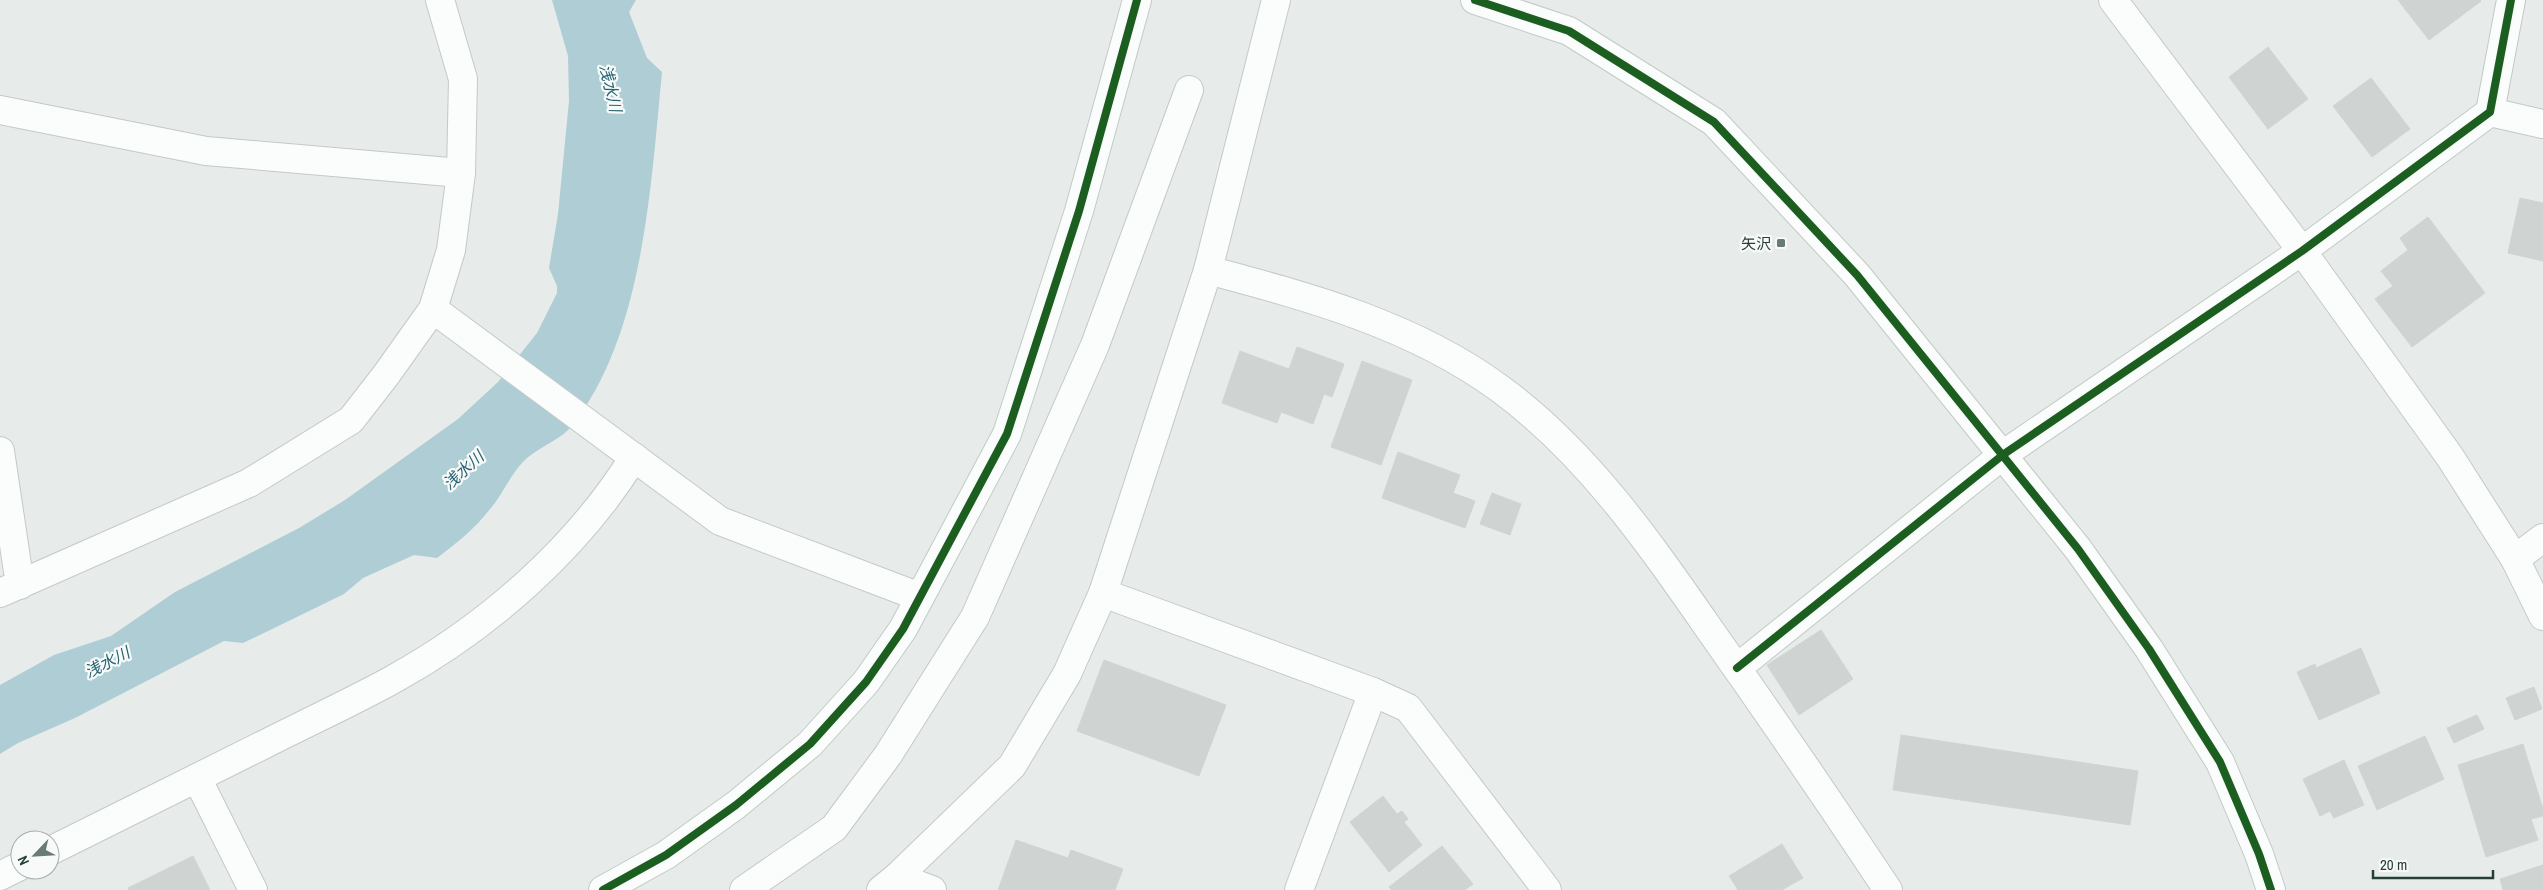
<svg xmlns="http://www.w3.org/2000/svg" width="2543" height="890" viewBox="0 0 2543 890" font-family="'Archivo Narrow','Noto Sans JP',sans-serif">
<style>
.water{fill:#aecdd4}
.building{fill:#cfd3d2;stroke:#d0d5d3}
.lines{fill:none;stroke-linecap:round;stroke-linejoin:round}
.minor-casing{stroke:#c4c9c7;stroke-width:30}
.minor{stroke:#fbfcfc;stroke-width:28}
.cycleway-casing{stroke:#f7faf8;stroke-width:11}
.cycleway{stroke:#1b5e20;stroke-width:8}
.poi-dot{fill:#6a7b77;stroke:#f7faf8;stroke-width:2}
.labels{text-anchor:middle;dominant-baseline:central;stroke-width:4.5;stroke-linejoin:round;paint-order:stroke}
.poi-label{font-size:15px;fill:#273e39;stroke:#f7faf8;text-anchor:end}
.water-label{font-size:16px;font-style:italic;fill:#276273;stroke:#f7faf8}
</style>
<rect width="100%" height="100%" fill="#e7ecea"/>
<!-- water -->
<path class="water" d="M552,0H636L629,12L647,58L662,72C651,184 644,336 571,427C558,442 535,448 522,463C512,474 505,488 497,500C479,525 461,540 437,558L414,555L363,578L344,594L266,632L243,643L224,641L75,718L18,743L0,754V685L54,655L111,636L175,592L299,528L345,500L458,419L498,382L537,333L557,293V286L549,268L558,214L569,101L568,56Z"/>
<!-- building -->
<g class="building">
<path d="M2398,0H2480L2481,1L2429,40Z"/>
<path d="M2268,47L2308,99L2268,129L2229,77Z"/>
<path d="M2371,78L2410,129L2372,157L2333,106Z"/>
<path d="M2520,198L2543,203V261L2508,253Z"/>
<path d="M2428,217L2485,293L2412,347L2375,299L2393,286L2381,271L2408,250L2400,238Z"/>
<path d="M1297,347L1344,364L1332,397L1324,394L1313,424L1281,412L1277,423L1222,403L1240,351L1289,369Z"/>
<path d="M1362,361L1412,380L1381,465L1331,447Z"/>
<path d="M1398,452L1460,475L1453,493L1475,501L1465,528L1382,498Z"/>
<path d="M1492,493L1521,504L1510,535L1480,524Z"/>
<path d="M1821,630L1853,679L1799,715L1767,665Z"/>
<path d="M2361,648L2380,693L2319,720L2297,672L2315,664L2316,668Z"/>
<path d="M1104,660L1226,705L1199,776L1077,731Z"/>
<path d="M2534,687L2542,709L2515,720L2506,698Z"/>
<path d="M2477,715L2484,729L2454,743L2447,728Z"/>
<path d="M1901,735L2138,771L2130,825L1893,790Z"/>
<path d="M2425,736L2444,779L2377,810L2358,766Z"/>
<path d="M2523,744L2543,809V816L2531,819L2538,840L2486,857L2458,765Z"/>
<path d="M2344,760L2364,805L2334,818L2330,811L2320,816L2303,779Z"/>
<path d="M1383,796L1397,814L1402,811L1408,819L1404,822L1422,845L1389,872L1350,822Z"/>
<path d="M1016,840L1068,858L1071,850L1123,869L1115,890H998Z"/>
<path d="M1782,844L1803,878L1782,890H1738L1729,876Z"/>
<path d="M1442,846L1473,884L1465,890H1392L1389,887Z"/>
<path d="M193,856L210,890H129L128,888Z"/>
<path d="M2543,865V890H2503L2500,879Z"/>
</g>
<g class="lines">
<!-- minor casing -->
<g class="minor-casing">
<g id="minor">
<path d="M1475,0L1569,31L1714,122L1857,275L2078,549L2149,649L2220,762L2259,854L2271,890"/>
<path d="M2113,0L2302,251L2450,457L2515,559L2543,616"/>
<path d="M0,110L206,151L461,173"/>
<path d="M2490,112L2543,124"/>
<path d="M1208,270C1309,297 1413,325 1499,388C1588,453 1650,544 1712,633C1772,718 1831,804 1888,890"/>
<path d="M433,309L720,521L920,597"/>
<path d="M0,451L20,585"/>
<path d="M2515,559L2543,538"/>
<path d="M0,593L249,483L351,420L386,375L433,309L451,250L461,173L463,79L440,0"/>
<path d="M1103,593L1373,692L1408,708L1547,890"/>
<path d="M1737,668L2004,454L2302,251L2490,112L2511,0"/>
<path d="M197,778L253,890"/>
<path d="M50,851C121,816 192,780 263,745C306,723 350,703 392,680C488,627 577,549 634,457"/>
<path d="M0,876L20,866"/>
<path d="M897,877L1012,766L1067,674L1103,593L1208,270L1276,0"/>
<path d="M603,890L666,855L736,805L810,744L866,682L903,629L1007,434L1079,211L1137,0"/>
<path d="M744,890L834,828L888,755L975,617L1095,345L1189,90"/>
<path d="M881,890L897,877L932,890"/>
<path d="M1299,890L1373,692"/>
</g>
</g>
<!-- minor -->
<use href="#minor" class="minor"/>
<!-- cycleway casing -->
<g class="cycleway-casing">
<g id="cycleway">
<path d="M1475,0L1569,31L1714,122L1857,275L2078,549L2149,649L2220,762L2259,854L2271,890"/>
<path d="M1737,668L2004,454L2302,251L2490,112L2511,0"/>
<path d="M603,890L666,855L736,805L810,744L866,682L903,629L1007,434L1079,211L1137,0"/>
</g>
</g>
<!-- cycleway -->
<use href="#cycleway" class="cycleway"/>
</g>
<!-- markers -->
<rect class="poi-dot" x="1776" y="238" width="10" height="10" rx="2.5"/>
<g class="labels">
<!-- poi labels -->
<g class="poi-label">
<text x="1771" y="243">矢沢</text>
</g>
<!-- water labels -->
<g class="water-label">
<text transform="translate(611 88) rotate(77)">浅水川</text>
<text transform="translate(463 470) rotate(-42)">浅水川</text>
<text transform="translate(107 662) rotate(-27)">浅水川</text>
</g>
</g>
<!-- north arrow -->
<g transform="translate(35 855) rotate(245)"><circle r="24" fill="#f7faf8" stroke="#a4afac"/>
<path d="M0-4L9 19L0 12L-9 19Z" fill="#6a7b77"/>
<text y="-8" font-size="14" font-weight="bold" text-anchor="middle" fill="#273e39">N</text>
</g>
<!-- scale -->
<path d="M2373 870v8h120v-8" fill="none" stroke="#273e39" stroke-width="2.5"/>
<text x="2380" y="870" font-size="15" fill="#273e39" stroke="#f7faf8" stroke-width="4" paint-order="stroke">20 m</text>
</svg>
